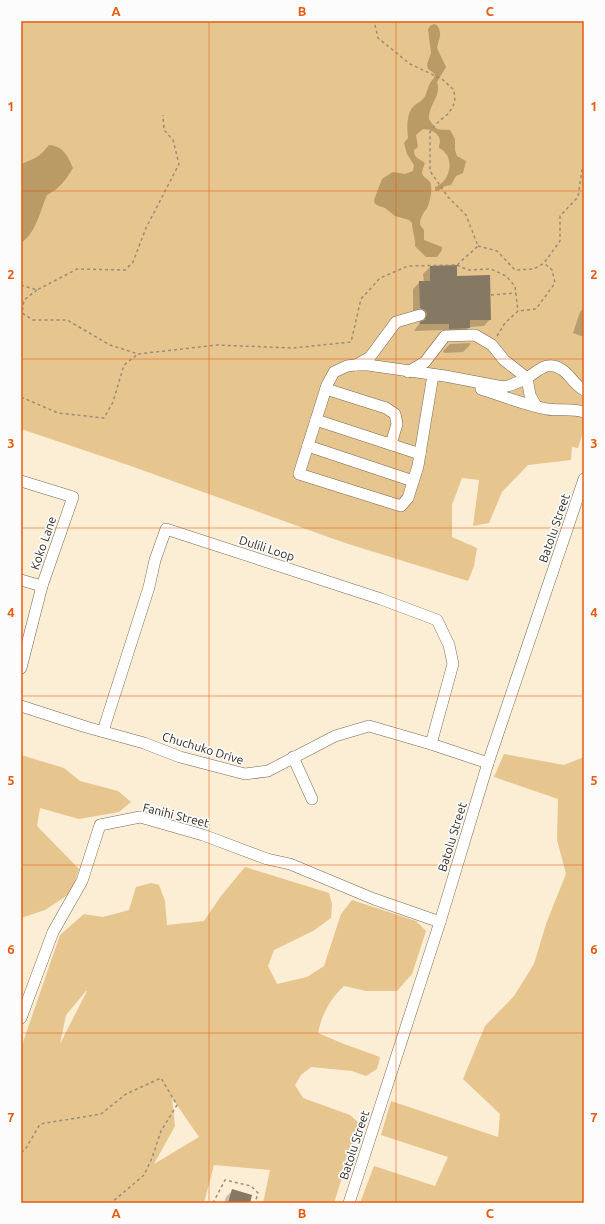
<svg xmlns="http://www.w3.org/2000/svg" width="605" height="1224" viewBox="0 0 605 1224" font-family="Ubuntu,sans-serif">
<style>
.green{fill:#e6c58e;fill-rule:evenodd}
.water{fill:#ba9a65}
.shadow{fill:#0003}
.building{fill:#867963}
.lines{fill:none;stroke-linecap:round;stroke-linejoin:round}
.minor-casing{stroke:#756852;stroke-width:12}
.path{stroke:#978d7d;stroke-width:1.5;stroke-dasharray:3 3;stroke-linecap:butt}
.minor{stroke:#fff;stroke-width:11}
.grid{fill:none;stroke:#e8590c;stroke-width:1;stroke-opacity:0.55}
.labels{text-anchor:middle;dominant-baseline:central;stroke-width:3.5;stroke-linejoin:round;paint-order:stroke}
.street-label{font-size:12px;fill:#302b22;stroke:#fcfcfc}
.neatline{fill:none;stroke:#e8590c;stroke-width:1.5}
.grid-label{font-size:13px;text-anchor:middle;font-weight:bold;fill:#e8590c}
</style>
<rect width="100%" height="100%" fill="#fcedd5"/>
<!-- green -->
<g class="green">
<path d="M21,21H584V429L578,448L572,447L571,460L528,465L502,492L489,523L473,526L479,480L462,478L452,505V537L477,548L474,566L468,581L345,543L128,465L21,429Z"/>
<path d="M504,754L564,765L584,757V1203H360L374,1166L435,1186L448,1157L381,1135L391,1101L498,1137L500,1114L463,1079L485,1026L514,996L534,964L546,924L566,874L557,840L558,799L494,777Z"/>
<path d="M21,755L64,768L80,781L118,791L131,802L119,812L79,819L40,808L37,826L79,869L71,893L45,910L21,918Z"/>
<path d="M245,867L329,893L332,904L331,918L313,931L274,950L268,966L277,984L307,977L324,966L341,914L352,900L416,921L426,931L412,974L397,991H366L344,986C330,999 322,1014 318,1033L344,1044L380,1057L377,1069L366,1076L352,1071L311,1067L301,1075L295,1085L303,1098L350,1115L359,1123L334,1203H263L270,1170L214,1165L204,1203H21V1048L60,935L84,914L103,917L129,910L136,887L151,883L159,885L165,901L167,925L204,921L221,896ZM86,991H87L60,1044L66,1015ZM172,1098L199,1137L154,1164L175,1126Z"/>
</g>
<!-- water -->
<g class="water">
<path d="M434,24L437,25C443,35 439,37 437,48L446,67L437,82C442,96 428,105 429,119C437,132 437,129 450,130L455,139V150L457,156L466,161L463,173L456,176L451,185L445,186L438,191H435V187C451,182 456,156 439,148C439,146 439,144 440,142C440,133 431,129 423,129L416,135L418,147L414,150C414,159 419,158 425,163C424,166 422,170 422,173C423,179 431,179 431,185C432,192 430,202 427,208C423,214 420,217 420,225L424,230V240L442,247V250L437,257H426L415,246C416,240 412,230 412,223L409,220L395,216L385,208L379,206L375,204L374,200L382,179L388,175L393,172L405,174L413,171L414,165L407,154L404,143L408,138C407,128 406,112 415,105C419,102 424,100 426,94C429,86 428,85 434,78L435,74L428,69L427,64L431,53L428,29L430,26Z"/>
<path d="M49,145C63,146 68,156 73,168C66,180 59,189 47,195C40,211 36,233 21,243V164C34,159 40,157 49,145Z"/>
</g>
<!-- shadow -->
<g class="shadow">
<path d="M430,267L456,277L490,319L484,326L469,327L462,335H443V330L414,331L419,324L420,321L418,316L413,315V289L420,282H424L423,274Z"/>
<path d="M584,308V337L573,333L580,312Z"/>
<path d="M470,343V345L463,352L444,353L443,351L450,344Z"/>
<path d="M233,1190L249,1203H224L226,1197Z"/>
</g>
<!-- building -->
<g class="building">
<path d="M457,265V276L490,275L491,320H470V328L449,329V324H420V322L425,320L427,313L425,310L420,308L419,281H430V266Z"/>
<path d="M232,1189L252,1195L250,1203H228Z"/>
</g>
<g class="lines">
<!-- minor casing -->
<g class="minor-casing">
<g id="minor">
<path d="M356,365L370,357L396,322L420,315"/>
<path d="M408,372L425,362L445,336L475,335L492,345L504,360L527,378L530,395L536,406"/>
<path d="M433,375L418,466L408,498L401,506L299,474L327,385L334,372L347,366L355,365H368L445,376L503,387C513,385 522,381 530,376C540,369 548,361 561,369C570,374 574,385 584,390"/>
<path d="M326,389L386,408L395,414L397,424L391,444"/>
<path d="M481,389C503,396 525,405 547,409C559,411 572,408 584,412"/>
<path d="M316,420L420,454"/>
<path d="M308,446L413,481"/>
<path d="M21,481L73,497L42,586L21,668"/>
<path d="M21,580L42,586"/>
<path d="M21,706L86,727L144,743L180,757L245,774L268,771L335,736L369,726L431,744L488,763"/>
<path d="M103,731L149,587L155,560L166,529L381,599L437,620L449,645L453,664L431,744"/>
<path d="M293,757L312,799"/>
<path d="M21,1018L53,932L82,881L100,825L140,817L203,835L267,859L290,864L374,899L440,922"/>
<path d="M349,1203L440,922L488,763L584,479"/>
</g>
</g>
<!-- path -->
<g class="path">
<path d="M478,246L497,251L515,270L534,269L544,263L560,241V216L578,197L582,170L584,168"/>
<path d="M457,265L468,270L491,269L506,276L515,286L518,311"/>
<path d="M21,285L37,290L77,269L125,270L133,262L146,228L179,164L173,140L164,130L163,115"/>
<path d="M37,290L24,300L22,313L33,320H67L110,345L138,354L217,345L293,348L351,342L361,299L380,278L408,266L457,265L478,246L466,215L448,197L430,171V132L436,124L449,113L455,102L454,90L442,79L410,64L378,38L374,21"/>
<path d="M491,295L516,293"/>
<path d="M497,336L505,323L518,311L536,309L555,283L552,270L544,263"/>
<path d="M21,397L58,413L104,418L113,402L124,365L138,354"/>
<path d="M21,1152L25,1150L40,1124L101,1114L126,1094L161,1078L177,1105L161,1131L152,1158L144,1175L111,1203"/>
<path d="M213,1203L225,1180L251,1186L258,1193L255,1203"/>
</g>
<!-- minor -->
<use href="#minor" class="minor"/>
</g>
<!-- grid -->
<path class="grid" d="M209,21V1203M396,21V1203M21,191H584M21,359H584M21,528H584M21,696H584M21,865H584M21,1033H584"/>
<g class="labels">
<!-- street labels -->
<g class="street-label">
<text transform="translate(554 528) rotate(-71)">Batolu Street</text>
<text transform="translate(43 543) rotate(-71)">Koko Lane</text>
<text transform="translate(267 548) rotate(18)">Dulili Loop</text>
<text transform="translate(203 748) rotate(17)">Chuchuko Drive</text>
<text transform="translate(176 815) rotate(14)">Fanihi Street</text>
<text transform="translate(452 837) rotate(-73)">Batolu Street</text>
<text transform="translate(354 1145) rotate(-72)">Batolu Street</text>
</g>
</g>
<!-- border -->
<rect width="605" height="1224" fill="none" stroke="#fcfcfc" stroke-width="44"/>
<rect x="22" y="22" width="561" height="1180" class="neatline"/>
<g class="grid-label">
<text x="116" y="16">A</text>
<text x="302" y="16">B</text>
<text x="490" y="16">C</text>
<text x="11" y="111">1</text>
<text x="594" y="111">1</text>
<text x="11" y="279">2</text>
<text x="594" y="279">2</text>
<text x="11" y="448">3</text>
<text x="594" y="448">3</text>
<text x="11" y="617">4</text>
<text x="594" y="617">4</text>
<text x="11" y="785">5</text>
<text x="594" y="785">5</text>
<text x="11" y="954">6</text>
<text x="594" y="954">6</text>
<text x="11" y="1122">7</text>
<text x="594" y="1122">7</text>
<text x="116" y="1218">A</text>
<text x="302" y="1218">B</text>
<text x="490" y="1218">C</text>
</g>
</svg>
